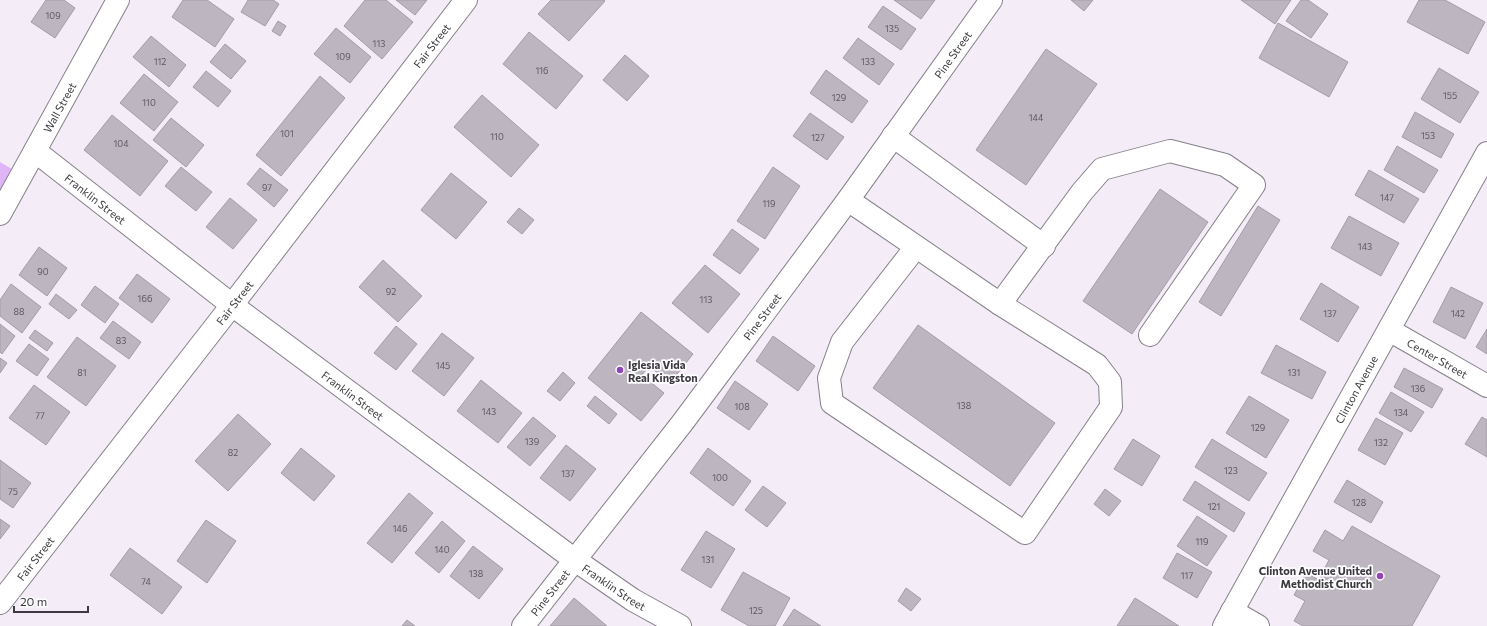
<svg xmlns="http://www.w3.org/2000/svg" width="1487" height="626" viewBox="0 0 1487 626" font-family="Commissioner,sans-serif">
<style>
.green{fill:#e0b5f8}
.building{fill:#bdb6c1;stroke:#a39da6}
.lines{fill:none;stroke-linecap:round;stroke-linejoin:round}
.minor-casing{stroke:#868089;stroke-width:24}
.minor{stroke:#fff;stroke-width:22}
.poi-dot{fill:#9245b6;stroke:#fefdff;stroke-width:1.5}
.labels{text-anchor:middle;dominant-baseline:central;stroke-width:3.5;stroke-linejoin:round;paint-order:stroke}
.number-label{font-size:9px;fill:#5c595f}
.street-label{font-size:11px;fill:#3c3a3e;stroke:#fefdff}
.poi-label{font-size:11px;font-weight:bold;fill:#3c3a3e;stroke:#fefdff;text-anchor:start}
</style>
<rect width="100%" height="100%" fill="#f4edf8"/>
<!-- green -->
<path class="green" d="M0,162L17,172L0,203Z"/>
<!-- building -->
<g class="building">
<path d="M46,0H64L75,8L55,38L31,22Z"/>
<path d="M183,0H207L234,19L215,47L172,17Z"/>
<path d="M248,0H273L279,4L265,26L241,12Z"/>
<path d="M365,0H386L413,22L382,59L344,26Z"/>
<path d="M396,0H427L415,15Z"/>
<path d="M551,0H604L605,1L569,41L538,14Z"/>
<path d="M894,0H935L921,19Z"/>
<path d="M1071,0H1093L1084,11Z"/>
<path d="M1241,0H1291L1275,24Z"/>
<path d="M1301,0H1308L1328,14L1311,38L1286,21Z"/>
<path d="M1419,0H1445L1485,22L1468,54L1407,22Z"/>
<path d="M883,6L916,29L901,50L868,27Z"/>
<path d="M278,21L286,26L280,36L272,31Z"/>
<path d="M1278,23L1348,62L1329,97L1259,58Z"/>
<path d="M336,28L371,57L350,83L314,54Z"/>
<path d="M529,32L583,76L556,109L503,64Z"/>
<path d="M151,36L186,65L169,87L133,57Z"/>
<path d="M858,38L894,64L879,85L843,58Z"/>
<path d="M225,44L246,61L231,79L210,62Z"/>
<path d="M1046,49L1097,84L1026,185L976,150Z"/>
<path d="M625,55L649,76L627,101L603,80Z"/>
<path d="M1439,68L1479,92L1460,123L1421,99Z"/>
<path d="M826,70L868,101L852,123L810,93Z"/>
<path d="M206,71L231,91L218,107L193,87Z"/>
<path d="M144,74L178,102L154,131L120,103Z"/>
<path d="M320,76L345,98L281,176L256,155Z"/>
<path d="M482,95L539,145L511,177L454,127Z"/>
<path d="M1415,112L1454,134L1441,158L1402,137Z"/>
<path d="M810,113L844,137L827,160L793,136Z"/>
<path d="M112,115L168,161L140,196L84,150Z"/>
<path d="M171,118L204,145L186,167L153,140Z"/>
<path d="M1397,146L1438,170L1424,193L1384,170Z"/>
<path d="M181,167L212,192L196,211L165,186Z"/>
<path d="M773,167L800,186L765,239L737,221Z"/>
<path d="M260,168L288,190L274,207L247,184Z"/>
<path d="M1369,170L1419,199L1404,223L1355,195Z"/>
<path d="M451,173L487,202L456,239L421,210Z"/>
<path d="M1160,189L1208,222L1132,334L1083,301Z"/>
<path d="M230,198L257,220L233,249L206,227Z"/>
<path d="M1258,206L1280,220L1221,316L1199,302Z"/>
<path d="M519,208L534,220L522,234L507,222Z"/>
<path d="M1349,216L1399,243L1381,276L1331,248Z"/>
<path d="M732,229L759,249L740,274L713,255Z"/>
<path d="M39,247L67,268L47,296L19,275Z"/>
<path d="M383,260L422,296L398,322L359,287Z"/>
<path d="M705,265L740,294L708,333L672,303Z"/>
<path d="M137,274L170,299L152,323L119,298Z"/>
<path d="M1321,283L1359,307L1338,342L1300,319Z"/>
<path d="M11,284L41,307L22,333L0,316V300Z"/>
<path d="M95,286L119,304L105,323L81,305Z"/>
<path d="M1451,287L1483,303L1465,339L1433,322Z"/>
<path d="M56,294L77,310L69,319L49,304Z"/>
<path d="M641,312L693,354L670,383L649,366L642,375L664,393L641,421L588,378Z"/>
<path d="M113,321L141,342L129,359L100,338Z"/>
<path d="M0,324L15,336L2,354L0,352Z"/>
<path d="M918,325L1055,423L1010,486L873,388Z"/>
<path d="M396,326L417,344L396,370L374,353Z"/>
<path d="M1487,329V354L1476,347Z"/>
<path d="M35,330L53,343L47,351L29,338Z"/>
<path d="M442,333L474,358L444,396L412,371Z"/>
<path d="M773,336L815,366L798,391L756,361Z"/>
<path d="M77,337L116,366L86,406L47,377Z"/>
<path d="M29,344L49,359L37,376L16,361Z"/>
<path d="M1276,345L1326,372L1312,399L1261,373Z"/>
<path d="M0,358L7,363L0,373Z"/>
<path d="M1404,368L1443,389L1432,408L1394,387Z"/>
<path d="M563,372L575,383L560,401L547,391Z"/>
<path d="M481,380L522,413L498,443L457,411Z"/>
<path d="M735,381L768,404L749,430L717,408Z"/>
<path d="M34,385L70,412L46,445L9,418Z"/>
<path d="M1391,392L1424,412L1411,432L1379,413Z"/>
<path d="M595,396L617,414L609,424L587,406Z"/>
<path d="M1249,396L1289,420L1266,458L1226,433Z"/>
<path d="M238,414L271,444L228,491L195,461Z"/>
<path d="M533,417L556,436L530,466L507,447Z"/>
<path d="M1482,417L1487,420V457L1465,444Z"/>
<path d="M1376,418L1403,433L1385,465L1358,450Z"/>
<path d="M1133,439L1160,456L1142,486L1114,469Z"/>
<path d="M1212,439L1267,473L1249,501L1195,467Z"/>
<path d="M566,445L596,469L570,501L540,478Z"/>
<path d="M301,448L335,476L314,501L281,473Z"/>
<path d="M708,448L751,481L733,506L690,473Z"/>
<path d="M0,460L31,483L13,508L0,499Z"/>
<path d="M1347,480L1383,502L1371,523L1334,502Z"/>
<path d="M1195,481L1245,513L1234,532L1183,500Z"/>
<path d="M763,486L786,503L767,527L745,510Z"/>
<path d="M1105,489L1121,501L1109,516L1094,504Z"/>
<path d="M409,493L433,513L392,563L367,543Z"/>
<path d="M1197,516L1227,536L1207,566L1177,546Z"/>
<path d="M0,519L10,526L0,539Z"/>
<path d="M206,520L236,541L207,583L177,561Z"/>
<path d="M442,521L465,541L439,573L415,553Z"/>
<path d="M1352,526L1440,576L1412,626H1303L1294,621L1305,601L1294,595L1306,573L1321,581L1323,578L1320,577L1329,560L1313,551L1325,530L1343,541Z"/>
<path d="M706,531L735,549L711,588L681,570Z"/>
<path d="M473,546L503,569L479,599L450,576Z"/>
<path d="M130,548L182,587L162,614L110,575Z"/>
<path d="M1177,553L1212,572L1197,598L1163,578Z"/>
<path d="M743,572L790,598L775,626H749L721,610Z"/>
<path d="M906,588L921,599L911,611L898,601Z"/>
<path d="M574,598L607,626H550Z"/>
<path d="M1135,598L1179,626H1117Z"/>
<path d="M794,609L821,626H783Z"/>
<path d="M407,620L415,626H402Z"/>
</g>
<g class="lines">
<!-- minor casing -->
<g class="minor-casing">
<g id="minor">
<path d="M893,136L1044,246"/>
<path id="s1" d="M35,151L232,305L575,560L633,600L680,626"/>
<path d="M848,200L1000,304L1082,192L1102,169L1170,151L1225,165L1254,185L1150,335"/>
<path id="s2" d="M0,214L118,0"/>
<path d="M916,247L842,342L829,378L832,403L1025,533L1111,407L1110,382L1097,365L1000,304"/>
<path id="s3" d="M1389,330L1487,386"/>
<path id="s4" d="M0,603L232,305L466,0"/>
<path d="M1232,611L1258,626"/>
<path id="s5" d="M523,626L683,422L848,200L991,0"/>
<path id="s6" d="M1224,626L1487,153"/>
</g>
</g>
<!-- minor -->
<use href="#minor" class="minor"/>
</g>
<!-- markers -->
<g class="poi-dot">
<circle cx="620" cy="370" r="4"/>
<circle cx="1380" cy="576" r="4"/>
</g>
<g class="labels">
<!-- number labels -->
<g class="number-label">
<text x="53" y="15">109</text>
<text x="892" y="28">135</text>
<text x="379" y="43">113</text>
<text x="343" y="56">109</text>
<text x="160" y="61">112</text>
<text x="868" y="61">133</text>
<text x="542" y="70">116</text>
<text x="1450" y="95">155</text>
<text x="839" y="97">129</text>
<text x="149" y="102">110</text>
<text x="1036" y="117">144</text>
<text x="287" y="133">101</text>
<text x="1428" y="135">153</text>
<text x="497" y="136">110</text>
<text x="818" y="137">127</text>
<text x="121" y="143">104</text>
<text x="267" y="187">97</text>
<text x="1387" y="197">147</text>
<text x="769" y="203">119</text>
<text x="1365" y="246">143</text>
<text x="43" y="271">90</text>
<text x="391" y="291">92</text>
<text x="145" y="298">166</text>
<text x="706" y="299">113</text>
<text x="19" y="311">88</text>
<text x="1330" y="313">137</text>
<text x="1458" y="313">142</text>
<text x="121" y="340">83</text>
<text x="443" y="365">145</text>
<text x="82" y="372">81</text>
<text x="1294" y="372">131</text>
<text x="1418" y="388">136</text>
<text x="964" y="405">138</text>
<text x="742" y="406">108</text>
<text x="489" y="411">143</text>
<text x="1401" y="412">134</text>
<text x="40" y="415">77</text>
<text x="1258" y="427">129</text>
<text x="532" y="441">139</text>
<text x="1381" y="442">132</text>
<text x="233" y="452">82</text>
<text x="1231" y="470">123</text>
<text x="568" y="473">137</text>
<text x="720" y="477">100</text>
<text x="13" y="491">75</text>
<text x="1359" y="502">128</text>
<text x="1214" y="506">121</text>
<text x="400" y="528">146</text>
<text x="1202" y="541">119</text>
<text x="442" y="549">140</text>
<text x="708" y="559">131</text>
<text x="476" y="573">138</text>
<text x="1187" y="575">117</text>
<text x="146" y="581">74</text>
<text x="756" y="610">125</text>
</g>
<!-- street labels -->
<g class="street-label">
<text stroke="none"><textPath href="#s4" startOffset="705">Fair Street</textPath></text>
<text stroke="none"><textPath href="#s5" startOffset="715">Pine Street</textPath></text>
<text stroke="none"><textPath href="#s2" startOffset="122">Wall Street</textPath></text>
<text stroke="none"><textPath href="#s1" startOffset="77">Franklin Street</textPath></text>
<text stroke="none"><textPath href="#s4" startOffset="381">Fair Street</textPath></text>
<text stroke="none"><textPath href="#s5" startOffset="391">Pine Street</textPath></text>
<text stroke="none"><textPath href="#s3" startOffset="56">Center Street</textPath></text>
<text stroke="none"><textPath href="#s6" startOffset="271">Clinton Avenue</textPath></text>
<text stroke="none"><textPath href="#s1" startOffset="401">Franklin Street</textPath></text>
<text stroke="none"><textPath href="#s4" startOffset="57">Fair Street</textPath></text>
<text stroke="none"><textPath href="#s1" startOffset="725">Franklin Street</textPath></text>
<text stroke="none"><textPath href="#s5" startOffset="43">Pine Street</textPath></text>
</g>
<!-- poi labels -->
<g class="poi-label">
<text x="628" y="364">Iglesia Vida<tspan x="628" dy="13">Real Kingston</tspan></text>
<text x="1372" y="570" text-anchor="end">Clinton Avenue United<tspan x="1372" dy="13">Methodist Church</tspan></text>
</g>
</g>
<!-- scale -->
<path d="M14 606v6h74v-6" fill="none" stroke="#3c3a3e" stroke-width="2"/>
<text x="20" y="606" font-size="12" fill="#3c3a3e" stroke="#fefdff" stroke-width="3" paint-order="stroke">20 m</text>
</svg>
